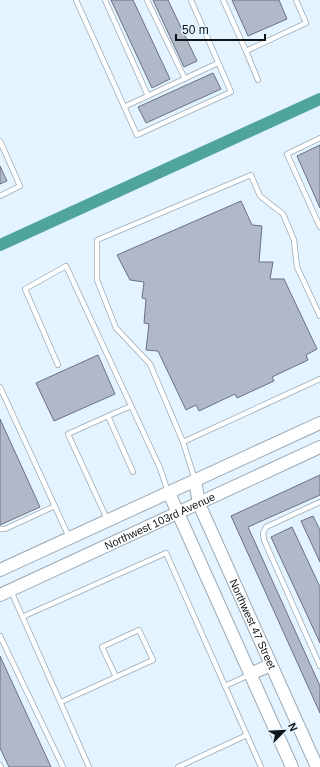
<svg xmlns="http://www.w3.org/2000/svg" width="320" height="767" viewBox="0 0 320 767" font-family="Helvetica,sans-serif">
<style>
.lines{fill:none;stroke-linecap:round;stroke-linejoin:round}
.canal{stroke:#50a59a;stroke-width:12}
.building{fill:#b1b8c8;stroke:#6b7180}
.service-casing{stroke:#9baab5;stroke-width:6}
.tertiary-casing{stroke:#9baab5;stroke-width:14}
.service{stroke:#fff;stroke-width:4.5}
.tertiary{stroke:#fff;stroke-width:12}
.labels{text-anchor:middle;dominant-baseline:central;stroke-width:3.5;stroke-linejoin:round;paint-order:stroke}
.street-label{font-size:11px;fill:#0e1418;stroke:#e3f3ff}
</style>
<rect width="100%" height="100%" fill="#e3f3ff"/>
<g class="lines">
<!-- canal -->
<path class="canal" d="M0,245L320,99"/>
</g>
<!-- building -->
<g class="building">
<path d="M111,0H133L170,79L152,88Z"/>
<path d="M153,0H168L197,61L184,67Z"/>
<path d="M232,0H279L287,19L248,36Z"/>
<path d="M213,73L221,89L146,123L138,107Z"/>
<path d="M320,145V208L297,156Z"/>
<path d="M0,166L7,181L0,184Z"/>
<path d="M241,201L252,225L262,226L259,262H273L270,279H284L317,349L306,355L308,360L272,377L274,381L237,398L235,394L199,411L196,405L186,410L158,351L146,350L149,324L144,323L146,299L142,298L144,282L130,280L117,255Z"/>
<path d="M98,355L115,394L54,421L36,383Z"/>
<path d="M0,419L40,507L0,525Z"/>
<path d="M320,475V495L248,527L320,686V713L231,516Z"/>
<path d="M313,516L320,530V562L301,521Z"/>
<path d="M292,527L320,587V643L271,537Z"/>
<path d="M0,656L51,767H9L0,748Z"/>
</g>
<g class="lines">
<!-- service casing -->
<g class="service-casing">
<g id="service">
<path d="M76,0L137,135L231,92L191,0"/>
<path d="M105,0L148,96"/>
<path d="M147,0L185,79"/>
<path d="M223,0L246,51L306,23L296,0"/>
<path d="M246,51L258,80"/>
<path d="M124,107L218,63"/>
<path d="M320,138L287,154L320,227"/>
<path d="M0,141L20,186L0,196"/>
<path d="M58,365L25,289L66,266L160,468L168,492"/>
<path d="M0,387L69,537"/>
<path d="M108,416L131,406"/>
<path d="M183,442L320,379"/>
<path d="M195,480L183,442L150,364L116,328L97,280V240L251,175L260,196L283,214L294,240L297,267L320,316"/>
<path d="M320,502L266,527L263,533L264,540L320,666"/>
<path d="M107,519L68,434L108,416L133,472"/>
<path d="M0,529H5L55,506"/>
<path d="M11,591L89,767"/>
<path d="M22,617L166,553L261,767"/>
<path d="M0,636L63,767"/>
<path d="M225,686L249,675"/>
<path d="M61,702L153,660L139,630L102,647L116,677"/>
<path d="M0,765L1,767"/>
<path d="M178,767L247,735"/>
</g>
</g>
<!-- tertiary casing -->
<g class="tertiary-casing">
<g id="tertiary">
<path id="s1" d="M195,480L199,504L317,767"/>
<path d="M169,493L292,767"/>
<path d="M0,570L320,423"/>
<path id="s2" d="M0,595L320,447"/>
<path d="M250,674L271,665"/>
</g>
</g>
<!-- service -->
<use href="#service" class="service"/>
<!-- tertiary -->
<use href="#tertiary" class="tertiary"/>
</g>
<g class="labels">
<!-- street labels -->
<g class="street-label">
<text stroke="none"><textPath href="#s2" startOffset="176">Northwest 103rd Avenue</textPath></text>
<text stroke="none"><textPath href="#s1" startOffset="156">Northwest 47 Street</textPath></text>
</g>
</g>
<!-- north arrow -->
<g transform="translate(284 731) rotate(66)" stroke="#e3f3ff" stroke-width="3" paint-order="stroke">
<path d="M0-3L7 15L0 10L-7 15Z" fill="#0e1418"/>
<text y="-6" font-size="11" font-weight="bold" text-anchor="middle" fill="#0e1418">N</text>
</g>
<!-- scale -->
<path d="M176 34v6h89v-6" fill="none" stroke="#0e1418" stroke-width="2"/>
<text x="182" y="34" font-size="12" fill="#0e1418" stroke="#e3f3ff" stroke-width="3" paint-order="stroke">50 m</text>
</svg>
